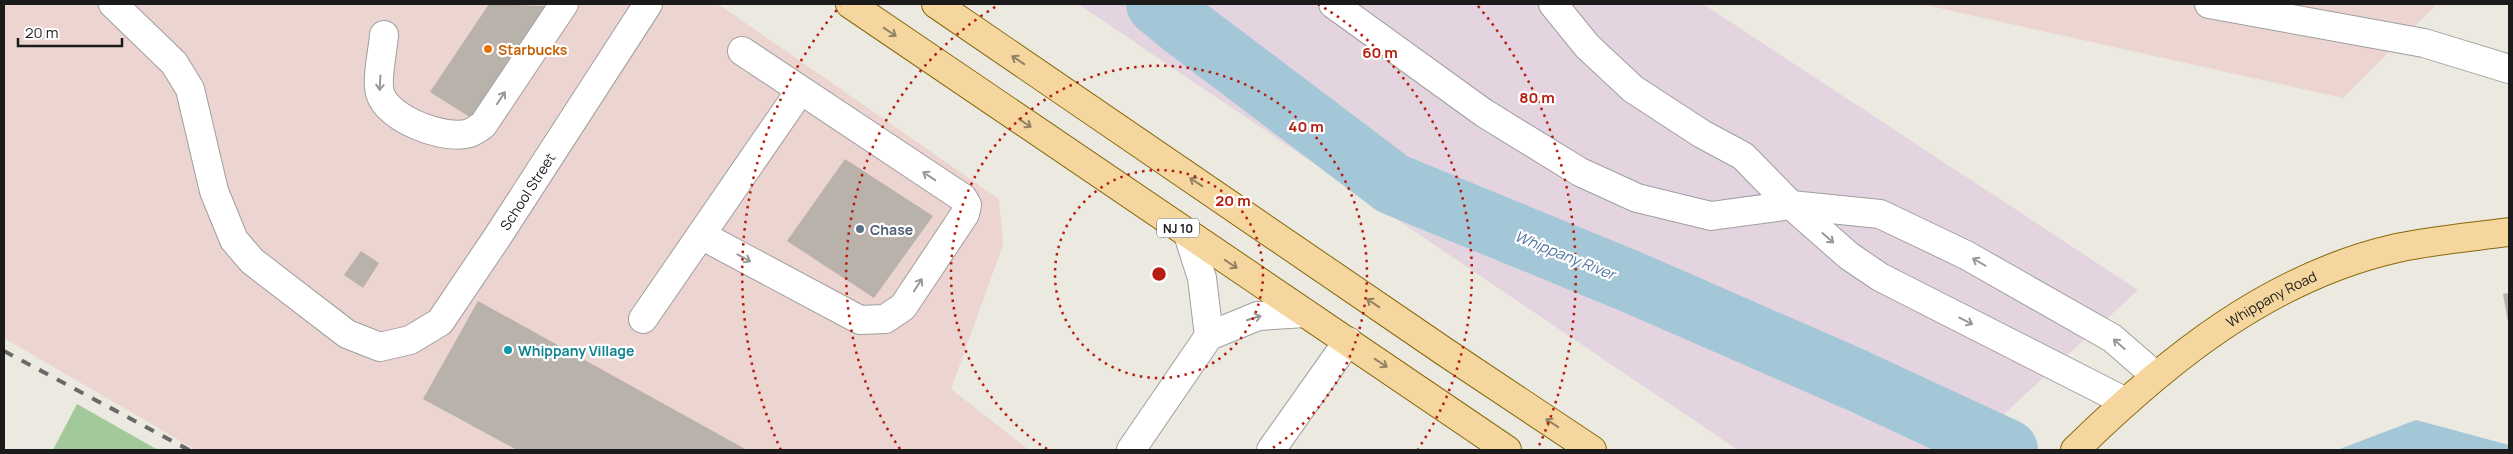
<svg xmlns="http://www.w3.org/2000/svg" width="2513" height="454" viewBox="0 0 2513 454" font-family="Manrope,sans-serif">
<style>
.commercial{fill:#ecd4d1}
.industrial{fill:#e4d4e0}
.forest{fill:#a3c899}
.water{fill:#a4c7d7}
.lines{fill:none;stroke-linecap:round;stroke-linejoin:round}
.river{stroke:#a4c7d7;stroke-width:62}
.building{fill:#b8b2ab}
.minor-casing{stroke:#9f9f9f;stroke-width:30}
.major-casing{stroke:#87680b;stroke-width:30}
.minor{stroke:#fff;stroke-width:28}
.major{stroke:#f4d69e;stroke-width:28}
.rail{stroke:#696969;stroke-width:4;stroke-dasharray:10 10;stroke-linecap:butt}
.oneway{stroke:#928263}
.oneway2{stroke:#989898}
.ring{fill:none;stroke:#b61d0f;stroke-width:2.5;stroke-dasharray:2.5 5}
.food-dot{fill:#e8710a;stroke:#fff;stroke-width:2}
.service-dot{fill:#5c6f8a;stroke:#fff;stroke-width:2}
.culture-dot{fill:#0f9aa8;stroke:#fff;stroke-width:2}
.labels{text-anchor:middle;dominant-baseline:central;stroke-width:4.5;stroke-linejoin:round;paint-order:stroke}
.shield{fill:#fff;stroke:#5f5f5f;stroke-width:1}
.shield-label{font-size:12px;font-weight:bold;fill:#1b1b1b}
.food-label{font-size:14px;font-weight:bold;fill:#c56008;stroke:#fff;text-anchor:start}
.street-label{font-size:14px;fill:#1b1b1b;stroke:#fff}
.service-label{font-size:14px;font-weight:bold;fill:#4e5e75;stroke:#fff;text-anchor:start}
.culture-label{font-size:14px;font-weight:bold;fill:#0d838f;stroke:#fff;text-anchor:start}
.water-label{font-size:15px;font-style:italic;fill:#5072a2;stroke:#fff}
.centre{fill:#b61d0f;stroke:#fff;stroke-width:2.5}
.ring-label{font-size:15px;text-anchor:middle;font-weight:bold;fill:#b61d0f;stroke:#fff;stroke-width:4.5;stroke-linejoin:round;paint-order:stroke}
</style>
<rect width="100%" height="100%" fill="#ece9e1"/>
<!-- commercial -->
<g class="commercial">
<path d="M4,4H718L999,199L1003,245L951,389L1029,450H196L4,338Z"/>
<path d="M1921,4H2437L2343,98Z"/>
</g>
<!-- industrial -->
<path class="industrial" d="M1078,4H1703L2138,290L1965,450H1738Z"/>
<!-- forest -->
<path class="forest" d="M77,404L158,450H53Z"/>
<!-- water -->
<path class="water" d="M2416,420L2509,445V450H2337Z"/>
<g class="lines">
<!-- river -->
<path class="river" d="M1157,4L1185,27L1393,184L1634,283L1856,380L2007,450"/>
</g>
<!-- building -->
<g class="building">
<path d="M489,4L545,6L471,118L430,92Z"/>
<path d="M845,159L933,216L874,298L787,241Z"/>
<path d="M361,251L379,263L363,288L344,275Z"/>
<path d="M2509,293V322H2508L2503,294Z"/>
<path d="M478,301L747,450H517L423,399Z"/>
</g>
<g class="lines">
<!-- minor casing -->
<g class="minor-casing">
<g id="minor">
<path id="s1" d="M113,4L174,63L190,89L214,191L234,240L252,261L347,334L380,347L410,340L440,322L498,236L648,4"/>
<path d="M1333,4L1484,113L1580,172L1637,198L1711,216L1791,205L1880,214L1966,255L2112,338L2156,376"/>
<path d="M1553,4L1587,46L1633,89L1702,134L1743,156L1791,205L1849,256L1880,277L2126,402"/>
<path d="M2209,4L2424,43L2509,69"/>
<path d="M384,35C383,50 376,80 380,93C387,119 445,141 470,133C474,131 479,128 483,125L564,4"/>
<path d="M1188,234L1202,278L1209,336"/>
<path d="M701,235L860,320L885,319L903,307L965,214L967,205L963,198L742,51"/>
<path d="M643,319L800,91"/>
<path d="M1131,450L1209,336L1258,316L1305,313"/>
<path d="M1271,450L1348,341"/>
</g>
</g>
<!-- major casing -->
<g class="major-casing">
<g id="major">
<path d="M850,4L1507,450"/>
<path d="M936,4L1445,352L1592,450"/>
<path id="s2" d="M2075,450C2167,360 2269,277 2397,248C2434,240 2472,237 2509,232"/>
</g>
</g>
<!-- minor -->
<use href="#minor" class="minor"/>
<!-- major -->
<use href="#major" class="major"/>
<!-- rail -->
<path class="rail" d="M4,351L189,450"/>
</g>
<!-- one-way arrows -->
<defs><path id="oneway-shaft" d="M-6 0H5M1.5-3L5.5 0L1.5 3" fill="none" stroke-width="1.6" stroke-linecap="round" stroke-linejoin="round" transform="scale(1.25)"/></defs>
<g class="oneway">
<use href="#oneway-shaft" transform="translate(890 32) rotate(34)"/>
<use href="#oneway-shaft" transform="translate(1018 60) rotate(-146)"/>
<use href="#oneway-shaft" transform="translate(1025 123) rotate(34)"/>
<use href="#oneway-shaft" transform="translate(1196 182) rotate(-146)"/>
<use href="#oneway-shaft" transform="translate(1231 264) rotate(34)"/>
<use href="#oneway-shaft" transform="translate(1373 303) rotate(-146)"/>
<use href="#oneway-shaft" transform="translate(1381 363) rotate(34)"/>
<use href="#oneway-shaft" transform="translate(1552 423) rotate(-146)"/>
</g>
<g class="oneway2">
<use href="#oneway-shaft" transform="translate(380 83) rotate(93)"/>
<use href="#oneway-shaft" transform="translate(501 98) rotate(-56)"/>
<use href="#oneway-shaft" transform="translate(929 176) rotate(-147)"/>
<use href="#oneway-shaft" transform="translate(1828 238) rotate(41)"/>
<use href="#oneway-shaft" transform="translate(744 258) rotate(28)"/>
<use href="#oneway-shaft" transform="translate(1979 262) rotate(-150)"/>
<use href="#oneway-shaft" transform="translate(918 285) rotate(-57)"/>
<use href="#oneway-shaft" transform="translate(1254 318) rotate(-18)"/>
<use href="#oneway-shaft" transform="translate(1966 321) rotate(27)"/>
<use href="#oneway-shaft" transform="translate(2119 344) rotate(-139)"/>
</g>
<!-- distance rings -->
<g class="ring">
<circle cx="1159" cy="274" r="104"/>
<path d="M1047 449A208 208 0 1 1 1271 449"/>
<path d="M900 449A313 313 0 0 1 1000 4M1318 4A313 313 0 0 1 1418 449"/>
<path d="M781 450A417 417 0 0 1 840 6M1478 6A417 417 0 0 1 1537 450"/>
</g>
<!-- markers -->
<circle class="food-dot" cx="488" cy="49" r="5"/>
<circle class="service-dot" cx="860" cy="229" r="5"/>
<circle class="culture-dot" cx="508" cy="350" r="5"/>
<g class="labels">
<!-- shield labels -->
<rect class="shield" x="1157" y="218.5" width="42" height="19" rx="4"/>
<g class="shield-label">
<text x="1178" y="228">NJ 10</text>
</g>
<!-- food labels -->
<g class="food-label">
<text x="498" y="49">Starbucks</text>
</g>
<!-- street labels -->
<g class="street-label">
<text stroke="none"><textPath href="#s1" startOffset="679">School Street</textPath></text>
<text stroke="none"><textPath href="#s2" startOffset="249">Whippany Road</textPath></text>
</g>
<!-- service labels -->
<g class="service-label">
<text x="870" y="229">Chase</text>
</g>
<!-- culture labels -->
<g class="culture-label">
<text x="518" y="350">Whippany Village</text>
</g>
<!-- water labels -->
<g class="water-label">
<text transform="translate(1565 255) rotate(22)">Whippany River</text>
</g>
</g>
<circle cx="1159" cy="274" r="8" class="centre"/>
<g class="ring-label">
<text x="1380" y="58">60 m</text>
<text x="1537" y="103">80 m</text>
<text x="1306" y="132">40 m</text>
<text x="1233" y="206">20 m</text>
</g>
<!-- border -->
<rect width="2513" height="454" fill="none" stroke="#1b1b1b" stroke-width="10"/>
<!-- scale -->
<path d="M18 38v8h104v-8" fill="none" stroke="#1b1b1b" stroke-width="2.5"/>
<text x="25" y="38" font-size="15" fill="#1b1b1b" stroke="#ffffff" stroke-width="4" paint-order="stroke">20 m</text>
</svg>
